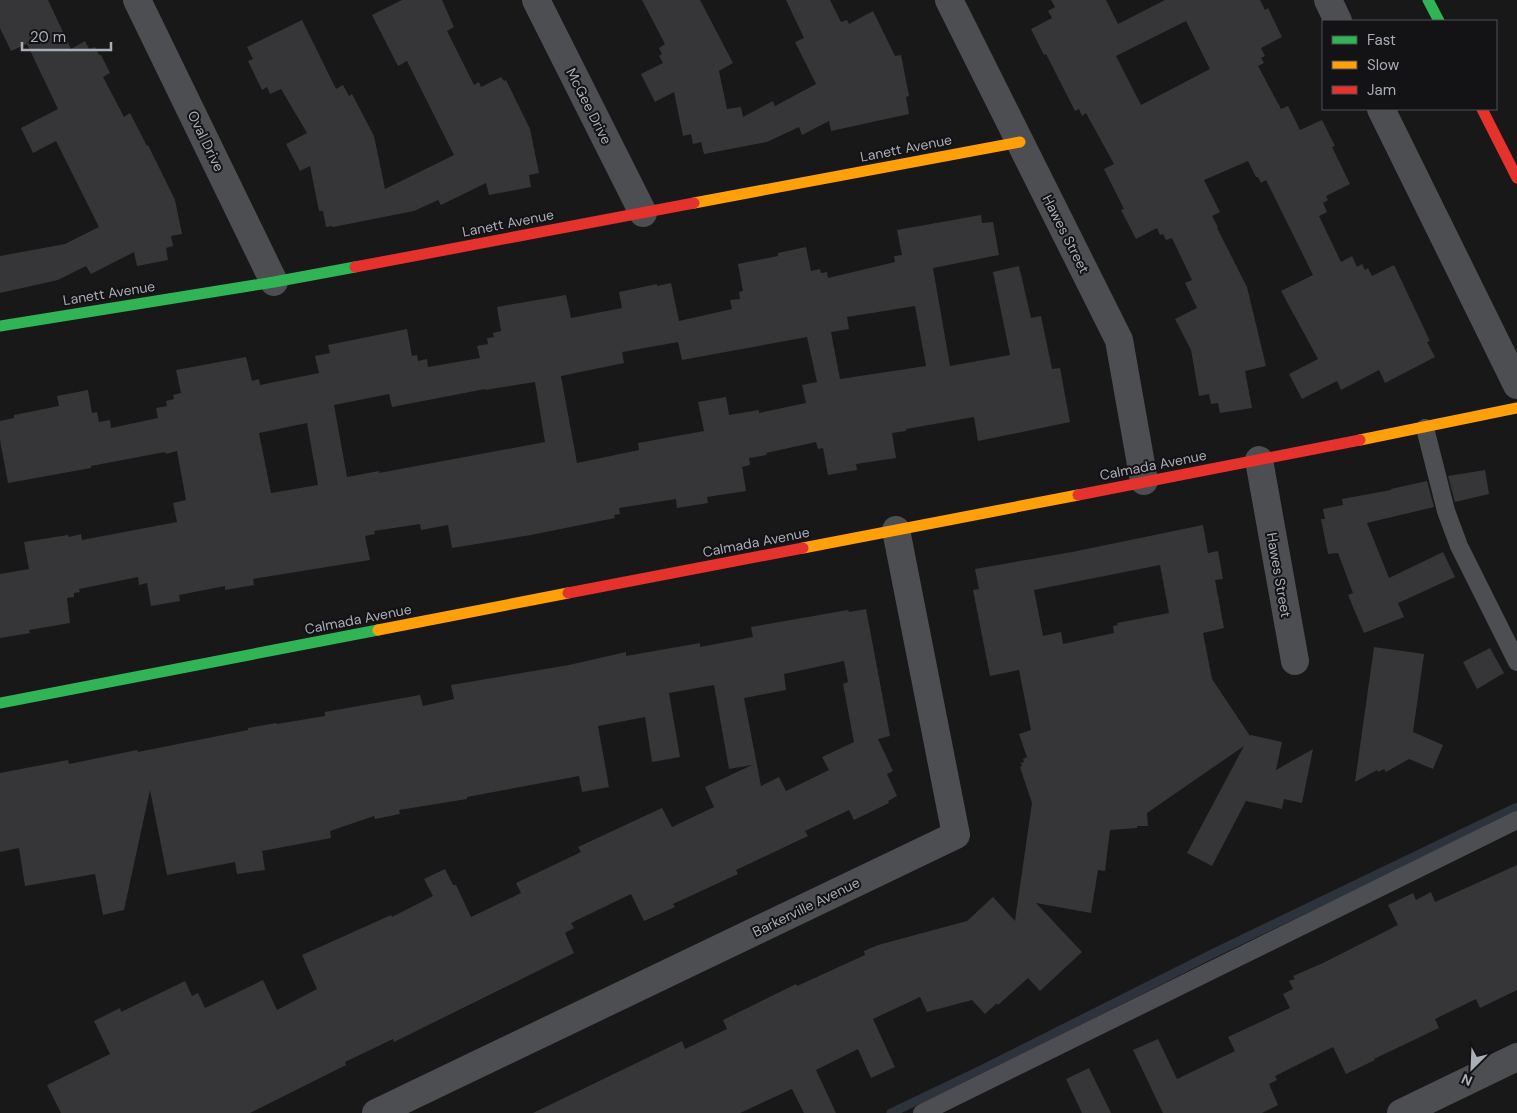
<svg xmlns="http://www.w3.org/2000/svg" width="1517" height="1113" viewBox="0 0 1517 1113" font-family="'DM Sans',sans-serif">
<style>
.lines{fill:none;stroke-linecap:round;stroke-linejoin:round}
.stream{stroke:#2c333a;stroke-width:9}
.building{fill:#363638;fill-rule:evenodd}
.lane{stroke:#4d4e51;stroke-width:18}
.street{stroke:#4d4e51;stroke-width:28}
.fast{stroke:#30b455;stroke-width:11}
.slow{stroke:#ff9f0a;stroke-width:11}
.jam{stroke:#e5322d;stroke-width:11}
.labels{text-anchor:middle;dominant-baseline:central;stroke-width:4;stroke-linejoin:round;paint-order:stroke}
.street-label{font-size:14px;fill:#aaaeb8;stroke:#131214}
</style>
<rect width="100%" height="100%" fill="#181818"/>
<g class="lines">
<!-- stream -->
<path class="stream" d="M891,1113L981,1070L1216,952L1517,807"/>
</g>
<!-- building -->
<g class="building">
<path d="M0,0H48L71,49L85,41L89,49L95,47L99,55H101L110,73L103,77L124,117L130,113L147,146L148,145L175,200L182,234L171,236L173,246L166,248L168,260L137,266L134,252L91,274L86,266L58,280L0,293V256L65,244L99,227L56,141L33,153L21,128L58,109L27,44L11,51L0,28Z"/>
<path d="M402,0H442L454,27L447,31L474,85L479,82L481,87L501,77L504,81L506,80L530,129L539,173L529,175L531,187L489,195L486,183L441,205L438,200L414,211L333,227L332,226L326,227L323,211H319L310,166L300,171L286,144L307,133L281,89L270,94L267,87L262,90L248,61L253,59L247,47L302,20L336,89L343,85L349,96L352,94L374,136L385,189L454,155L407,61L398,66L372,15Z"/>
<path d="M642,0H700L733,63L719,71L727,109L741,107L743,117L773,101L775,106L816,84L795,42L804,38L786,0H830L841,22L847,20L849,24L873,11L895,56L901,55L909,96L906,97L909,114L831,131L829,121L802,135L799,127L767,142L704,154L701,142L693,144L691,134L683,136L674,92L655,102L641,74L663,63L659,56L662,54L659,48L665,44Z"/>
<path d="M1051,0H1106L1118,24L1165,0H1260L1265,10L1268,8L1282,37L1261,48L1265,56L1261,58L1264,63L1258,66L1281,109L1288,106L1300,130L1322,120L1335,146L1332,147L1350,184L1326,196L1328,200L1323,203L1327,212L1319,216L1341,262L1352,256L1357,267L1362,264L1365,270L1368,268L1372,276L1394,265L1430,341L1427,342L1435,357L1385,383L1379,370L1341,390L1337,381L1302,399L1289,374L1318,359L1281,291L1313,275L1266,180L1261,183L1258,177H1256L1248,161L1204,180L1220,212L1212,216L1218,227L1217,228L1247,287L1266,366L1245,371L1252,408L1220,413L1218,403L1211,404L1209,394L1199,396L1191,350L1175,319L1197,308L1185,283L1192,280L1172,238L1166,240L1163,234L1160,235L1157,228L1136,239L1121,210L1124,209L1104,169L1114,164L1086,113L1082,116L1079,109L1075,111L1046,54L1044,55L1031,29L1052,18L1048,11L1055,7ZM1186,21L1210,69L1141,105L1116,56Z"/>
<path d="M981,215L982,223L993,222L999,255L933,268L950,366L1010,355L993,272L1019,266L1031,318L1041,316L1052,369L1060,368L1070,422L978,441L974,417L906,429V431L892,433L896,458L856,464L857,470L828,475L823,448L818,449L816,442L766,453L767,455L749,458L750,465L742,467L746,491L707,497L708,503L677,508L676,499L619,508L620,514L614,515L615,518L531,535L452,548L448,525L421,530L420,524L374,531L375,534L365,536L370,560L253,579L254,585L225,590V586L179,595L180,601L151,606L147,583L139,585L138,577L79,589L80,592L74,593V597L67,598L70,623L29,630L30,633L0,638V574L29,569L24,542L68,535L69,537L81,534L82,540L177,522L173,503L186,500L177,451L166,454L165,452L91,466V468L8,483L0,440V421L14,418V415L59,406L57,396L88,390L92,413L97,412L99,422L110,420L111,428L158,418L156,408L167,406L166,401L174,399L173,395L181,393L176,370L246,357L252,381L259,379L260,385L319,373L315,356L330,353L328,345L407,329L412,356L417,355L418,361L427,359L428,367L480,358L477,346L488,344L487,338L494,337L493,333L501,331L497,307L566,295L571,318L622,308L619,292L657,284V286L671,283L679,321L732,309L730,300L740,299L739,292L743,291L738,264L778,256V253L806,247L811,271L820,269L821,273L827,272L828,278L895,262L894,256L902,255L897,230ZM915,306L926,366L840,379L831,332L849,329L847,317ZM807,337L817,382L802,385L806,403L759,413V410L729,415L726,397L698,402L704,431L638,443L639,450L577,463L561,376L624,363L622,352L678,342L682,360ZM535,382L545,442L379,473V471L347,477L334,405L389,394L392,407L485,389V390ZM307,423L318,485L271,493L259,433Z"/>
<path d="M1485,470L1489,494L1455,502L1448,476Z"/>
<path d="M1427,481L1434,507L1367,523L1389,578L1443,552L1455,577L1398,603L1404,617L1364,633L1348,595L1353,593L1338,553L1328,554L1321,519H1325L1323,509L1343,505L1342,499L1391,490V489Z"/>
<path d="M1203,525L1208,553L1218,551L1223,579L1215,580L1224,628L1203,633L1212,679L1250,736L1251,735L1282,742L1276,770L1313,749L1302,803L1284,799L1282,809L1246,801L1212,866L1187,853L1244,746L1147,813L1148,826H1137V828L1110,830L1105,871L1098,870L1091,913L1036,903L1082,952L1040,991L1028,978L998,1005L997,1003L985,1014L972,1000L927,1012L920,997L873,1019L895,1067L871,1078L858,1049L816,1070L836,1113H804L792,1089L740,1113H533L682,1041L685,1049L727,1029L723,1020L796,984L797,986L865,955L864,951L878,945L967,921L993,897L1015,921L1032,803L1020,767L1022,766L1021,763L1024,762L1023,759L1027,757L1019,734L1031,730L1019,670L990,676L973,590L979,589L975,569L1072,552ZM1160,565L1169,613L1117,623L1118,625L1113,626L1114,633L1063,644L1061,632L1043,636L1034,590Z"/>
<path d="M866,609L890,736L878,739L893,771L887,774L897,796L888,801L889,803L854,820L849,810L805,831L808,836L736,870L738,874L673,904L675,907L644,921L631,894L571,923L574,928L565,933L574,953L394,1042L393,1039L345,1062L346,1065L250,1113H61L47,1085L110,1054L94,1021L120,1008L121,1012L185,981L192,996L198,993L205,1008L263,980L277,1010L317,989L302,955L391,915L392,917L433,896L424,879L445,869L453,885H456L471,917L521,893L516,883L581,852L578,847L662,808L672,827L714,807L705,787L752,765L729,769L714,685L669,693L680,757L652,762L645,717L598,726L609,787L582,792L579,776L467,797V799L399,810L400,814L375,819L374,816L330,831L331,838L262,851L265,870L237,874L235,862L167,875L150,790L124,910L103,915L95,874L25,886L19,848L0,852V773L68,760L69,764L137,750L138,752L248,730V728L276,723L277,724L325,716V712L420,695L423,706L454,699L451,685L569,665L626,652V656L700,643V647L753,637L751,627L848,610L849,612ZM844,661L848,682L843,684L854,742L822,757L829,770L786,791L779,777L761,786L744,698L786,690L784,674Z"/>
<path d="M1374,647L1424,654L1413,732L1443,745L1433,769L1409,759L1386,772L1384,769L1378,772L1377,770L1355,782Z"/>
<path d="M1490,648L1504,673L1477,689L1463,662Z"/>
<path d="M1517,865V990L1480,1008L1476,999L1435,1019L1439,1028L1374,1059L1375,1060L1346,1074L1333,1047L1275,1076L1277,1080L1269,1084L1278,1105L1262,1113H1163L1133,1050L1158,1039L1177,1079L1235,1051L1228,1037L1290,1008L1283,994L1293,989L1289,981L1295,979L1293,976L1323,963L1398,925L1388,905L1413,893L1416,900L1431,892L1435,902Z"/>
<path d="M1089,1068L1111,1113H1082L1066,1079Z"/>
</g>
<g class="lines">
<!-- lane -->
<g class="lane">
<path d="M1425,428L1446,511L1459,546L1517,662"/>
<path d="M922,1113L1517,820"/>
</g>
<!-- street -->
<g class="street">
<path d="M137,0L274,282"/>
<path d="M536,0L643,213"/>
<path d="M949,0L1119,340L1144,481"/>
<path d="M1328,0L1338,21"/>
<path d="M1381,109L1517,385"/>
<path d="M1259,460L1295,661"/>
<path d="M376,1113L956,835L896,530"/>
<path d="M1401,1113L1517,1057"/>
</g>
<!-- fast -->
<g class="fast">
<path d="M1428,0L1439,21"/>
<path d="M0,326L274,282L355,267"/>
<path d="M0,703L378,630"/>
</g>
<!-- slow -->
<g class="slow">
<path d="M694,203L1020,142"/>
<path d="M1360,440L1517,408"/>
<path d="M803,548L1078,495"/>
<path d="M378,630L568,593"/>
</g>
<!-- jam -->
<g class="jam">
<path d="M1482,109L1517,178"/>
<path d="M355,267L694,203"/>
<path d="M1078,495L1360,440"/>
<path d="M568,593L803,548"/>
</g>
</g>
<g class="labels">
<!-- street labels -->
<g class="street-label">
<text transform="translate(589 106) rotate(63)">McGee Drive</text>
<text transform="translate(206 141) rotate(64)">Oval Drive</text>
<text transform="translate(906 148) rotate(-11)">Lanett Avenue</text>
<text transform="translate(508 223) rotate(-11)">Lanett Avenue</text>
<text transform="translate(1066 234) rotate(63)">Hawes Street</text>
<text transform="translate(109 293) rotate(-9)">Lanett Avenue</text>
<text transform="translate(1153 465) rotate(-11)">Calmada Avenue</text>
<text transform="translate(756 542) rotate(-11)">Calmada Avenue</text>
<text transform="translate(1279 575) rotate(80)">Hawes Street</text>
<text transform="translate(358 619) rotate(-11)">Calmada Avenue</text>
<text transform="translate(806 907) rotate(-26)">Barkerville Avenue</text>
</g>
</g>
<!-- legend -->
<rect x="1322" y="20" width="175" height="90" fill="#131214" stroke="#4f5056"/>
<rect x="1332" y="36" width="25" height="8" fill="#30b455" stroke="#4f5056"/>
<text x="1367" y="45" font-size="15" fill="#aaaeb8">Fast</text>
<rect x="1332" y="61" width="25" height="8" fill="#ff9f0a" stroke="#4f5056"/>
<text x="1367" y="70" font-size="15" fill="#aaaeb8">Slow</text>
<rect x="1332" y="86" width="25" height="8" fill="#e5322d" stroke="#4f5056"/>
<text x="1367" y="95" font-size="15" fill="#aaaeb8">Jam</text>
<!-- north arrow -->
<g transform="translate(1472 1068) rotate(204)" stroke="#131214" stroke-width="4" paint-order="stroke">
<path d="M0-4L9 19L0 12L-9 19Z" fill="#aaaeb8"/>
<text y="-8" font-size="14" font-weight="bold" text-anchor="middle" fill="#aaaeb8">N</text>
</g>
<!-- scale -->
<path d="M22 42v8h89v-8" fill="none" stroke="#aaaeb8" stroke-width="2.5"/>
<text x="30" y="42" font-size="15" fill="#aaaeb8" stroke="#131214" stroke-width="4" paint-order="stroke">20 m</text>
</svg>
